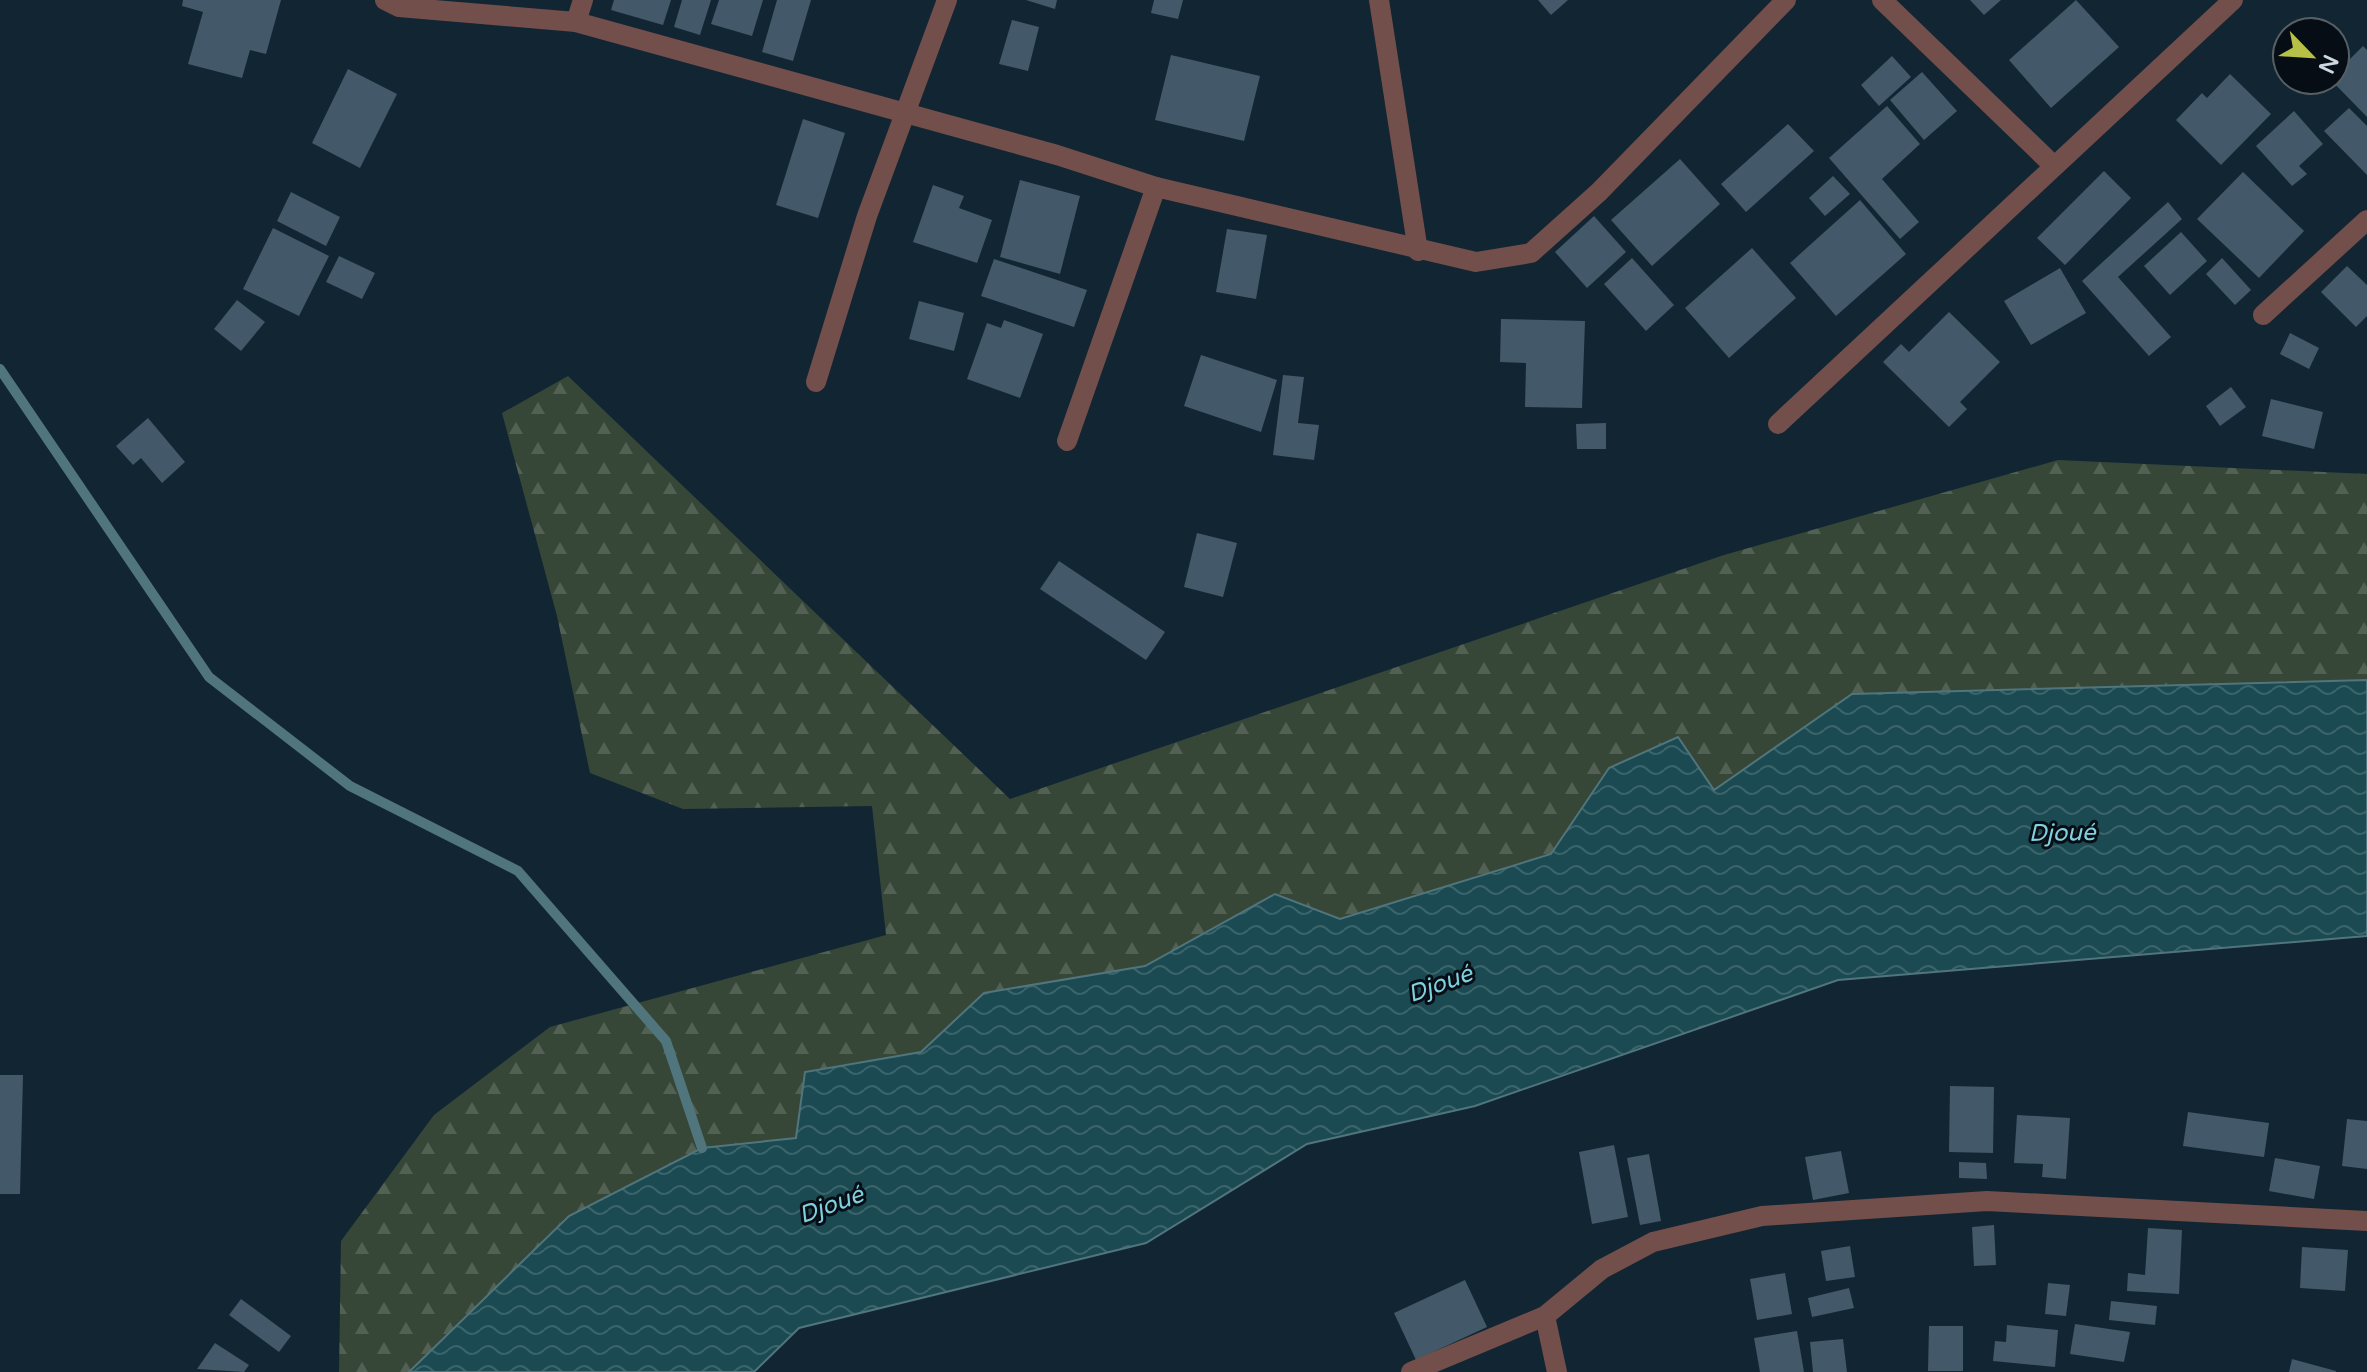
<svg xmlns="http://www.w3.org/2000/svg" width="2367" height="1372" viewBox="0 0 2367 1372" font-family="'Varela Round',sans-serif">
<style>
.forest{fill:url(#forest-firs)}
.water{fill:url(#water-waves);stroke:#50757d;stroke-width:2}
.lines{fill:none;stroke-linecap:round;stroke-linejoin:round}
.stream{stroke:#50757d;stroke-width:10}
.building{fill:#435868}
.minor{stroke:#734f4b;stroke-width:20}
.labels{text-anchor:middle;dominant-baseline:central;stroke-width:6;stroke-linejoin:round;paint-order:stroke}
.water-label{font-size:24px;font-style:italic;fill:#80d0df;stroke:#060d14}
</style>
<defs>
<pattern id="forest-firs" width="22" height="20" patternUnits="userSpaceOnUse" patternTransform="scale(2)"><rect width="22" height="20" fill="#364738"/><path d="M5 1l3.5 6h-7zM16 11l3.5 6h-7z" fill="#526154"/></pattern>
<pattern id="water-waves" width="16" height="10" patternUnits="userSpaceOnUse" patternTransform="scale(2)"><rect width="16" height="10" fill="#1b4a52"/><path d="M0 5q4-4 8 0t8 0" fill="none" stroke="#3b646b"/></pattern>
</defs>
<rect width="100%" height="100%" fill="#122533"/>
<!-- forest -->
<path class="forest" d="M568,376L1010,799L1724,555L2058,460L2367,474V680L1852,694L1714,790L1679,738L1609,768L1551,854L1339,919L1275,894L1145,966L984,993L921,1052L805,1072L796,1138L702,1148L569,1216L409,1372H339L341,1241L434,1115L550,1027L886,935L872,806L683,809L590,773L557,616L502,413Z"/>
<!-- water -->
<path class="water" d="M2367,680V936L1838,980L1475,1106L1307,1144L1146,1243L799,1328L754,1372H409L569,1216L702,1148L796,1138L805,1072L921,1052L984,993L1145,966L1275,894L1340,919L1551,854L1609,768L1678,737L1714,790L1852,694Z"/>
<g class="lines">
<!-- stream -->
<path class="stream" d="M0,369L209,677L350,786L518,871L666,1041L702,1148"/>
</g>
<!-- building -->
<g class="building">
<path d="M183,0H281L266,54L250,50L242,78L188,64L203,12L182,6Z"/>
<path d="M614,0H671L663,25L611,10Z"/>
<path d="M682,0H711L700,35L674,27Z"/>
<path d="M719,0H763L752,36L711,24Z"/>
<path d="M777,0H811L793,61L762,52Z"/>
<path d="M1026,0H1057L1055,9Z"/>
<path d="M1154,0H1183L1178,19L1151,13Z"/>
<path d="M1538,0H1568L1551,15Z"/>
<path d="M1970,0H2001L1984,15Z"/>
<path d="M2076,0L2119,47L2051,108L2009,60Z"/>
<path d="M1012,20L1039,27L1028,71L999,64Z"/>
<path d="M2363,46L2367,50V117L2331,80H2335V74Z"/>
<path d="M1171,55L1260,76L1244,141L1155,120Z"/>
<path d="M1892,56L1911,77L1879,106L1861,85Z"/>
<path d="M348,69L397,94L360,168L312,143Z"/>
<path d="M1922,72L1957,111L1924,140L1890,100Z"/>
<path d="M2230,74L2271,114L2221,165L2176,120L2202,93L2207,98Z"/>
<path d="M1887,106L1920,144L1882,179L1919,222L1900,239L1829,158Z"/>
<path d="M2349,108L2367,126V175L2324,131Z"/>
<path d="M2294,111L2323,144L2299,166L2307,174L2292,186L2256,146Z"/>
<path d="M803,119L845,133L818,218L776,205Z"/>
<path d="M1788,124L1814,151L1746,212L1721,184Z"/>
<path d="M1680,159L1720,204L1652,266L1611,220Z"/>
<path d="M2104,171L2131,198L2065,265L2037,238Z"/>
<path d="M2243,172L2304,231L2259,278L2197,219Z"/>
<path d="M1833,176L1850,194L1825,216L1809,198Z"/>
<path d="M1020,180L1080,196L1060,274L1000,257Z"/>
<path d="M933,185L964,196L959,208L992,220L977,263L913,242Z"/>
<path d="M291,192L340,217L326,246L277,221Z"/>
<path d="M1860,200L1906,254L1836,316L1790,263Z"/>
<path d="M2168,202L2182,219L2118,277L2171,337L2149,356L2082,281Z"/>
<path d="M1594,216L1626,252L1587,288L1555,252Z"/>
<path d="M273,228L329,256L299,316L243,289Z"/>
<path d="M1227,229L1267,235L1256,299L1216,292Z"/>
<path d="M2181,232L2207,261L2170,295L2144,266Z"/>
<path d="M1752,248L1796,298L1729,358L1685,308Z"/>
<path d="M339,256L375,273L362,299L326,282Z"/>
<path d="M1632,258L1674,305L1646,331L1604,284Z"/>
<path d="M2222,258L2251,290L2235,305L2206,274Z"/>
<path d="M994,259L1087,290L1074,327L981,296Z"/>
<path d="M2347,266L2367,285V316L2356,327L2321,292Z"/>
<path d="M2060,268L2086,313L2031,345L2004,301Z"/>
<path d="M237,300L265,322L241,351L214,329Z"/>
<path d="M919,301L964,313L954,351L909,339Z"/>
<path d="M1949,312L2000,362L1960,402L1967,409L1949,427L1883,362L1901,344L1909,352Z"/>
<path d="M1501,319L1585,321L1582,408L1525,407L1526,363L1500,362Z"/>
<path d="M1004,320L1043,334L1020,398L967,379L987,323L1001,328Z"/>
<path d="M2290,333L2319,348L2309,369L2280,354Z"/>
<path d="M1201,355L1277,380L1261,432L1184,406Z"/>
<path d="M1283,375L1304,377L1298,423L1319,425L1314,460L1273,455Z"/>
<path d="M2231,387L2246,407L2220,426L2206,406Z"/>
<path d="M2271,399L2323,412L2314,449L2262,436Z"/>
<path d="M148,418L185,462L162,483L141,458L133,465L116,446Z"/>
<path d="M1606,423V449H1577L1576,424Z"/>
<path d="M1197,533L1237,543L1223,597L1184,587Z"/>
<path d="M1059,561L1165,632L1146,660L1040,589Z"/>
<path d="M0,1075H23L20,1194H0Z"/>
<path d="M1950,1086L1994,1087L1993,1153L1949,1152Z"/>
<path d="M2188,1112L2269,1123L2264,1157L2183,1146Z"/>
<path d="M2017,1115L2070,1118L2066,1179L2042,1177L2043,1164L2014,1163Z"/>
<path d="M2347,1119L2367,1121V1169L2342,1166Z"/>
<path d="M1614,1145L1628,1217L1592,1224L1579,1152Z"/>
<path d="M1841,1151L1849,1193L1813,1200L1805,1157Z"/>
<path d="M1649,1154L1661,1221L1640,1225L1627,1158Z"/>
<path d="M2275,1158L2320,1166L2314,1199L2269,1191Z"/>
<path d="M1959,1162L1986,1163L1987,1179L1959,1178Z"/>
<path d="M1994,1225L1996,1265L1974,1266L1972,1227Z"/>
<path d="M2148,1228L2182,1230L2179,1294L2127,1291L2128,1273L2145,1275Z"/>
<path d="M1850,1246L1855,1277L1826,1281L1821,1251Z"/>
<path d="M2302,1247L2348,1250L2345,1291L2300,1288Z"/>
<path d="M1785,1273L1792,1314L1757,1320L1750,1279Z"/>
<path d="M1465,1280L1487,1327L1416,1360L1394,1313Z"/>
<path d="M2048,1283L2070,1285L2066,1316L2045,1314Z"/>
<path d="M1849,1288L1854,1308L1812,1317L1808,1298Z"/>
<path d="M241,1299L291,1336L279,1352L229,1315Z"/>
<path d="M2111,1301L2157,1306L2155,1325L2109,1320Z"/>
<path d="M2075,1324L2130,1332L2124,1362L2070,1354Z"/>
<path d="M2007,1325L2058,1330L2055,1367L1993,1361L1995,1341L2006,1342Z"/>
<path d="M1929,1326H1963V1371H1928Z"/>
<path d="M1797,1331L1804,1372H1760L1754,1338Z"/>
<path d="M1843,1339L1847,1372H1813L1810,1342Z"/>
<path d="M215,1343L249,1365L244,1372L197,1369Z"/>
<path d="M2292,1359L2336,1371V1372H2289Z"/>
</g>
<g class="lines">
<!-- minor -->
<g class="minor">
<path d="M385,0L399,7L576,22L1057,155L1156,187L1476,262L1531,253L1599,192L1786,0"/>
<path d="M1379,0L1418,251"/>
<path d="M1882,0L2054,166"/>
<path d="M576,22L583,0"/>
<path d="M2263,315L2367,220"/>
<path d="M816,382L867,216L947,0"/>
<path d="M1778,424L2233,0"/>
<path d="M1067,441L1156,187"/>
<path d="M1545,1316L1557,1372"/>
<path d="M1411,1372L1545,1316L1602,1269L1653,1242L1762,1216L1987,1201L2367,1221"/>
</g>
</g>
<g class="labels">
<!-- water labels -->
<g class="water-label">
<text transform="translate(2062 833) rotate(-1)">Djoué</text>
<text transform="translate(1440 984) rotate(-20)">Djoué</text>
<text transform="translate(831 1205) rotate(-20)">Djoué</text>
</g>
</g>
<!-- north arrow -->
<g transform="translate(2311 56) rotate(115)"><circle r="38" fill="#060d14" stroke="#565f66" stroke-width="2"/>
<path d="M0-6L14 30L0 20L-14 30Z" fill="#b8c147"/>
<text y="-12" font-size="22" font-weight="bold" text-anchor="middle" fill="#cdd9e2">N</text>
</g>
</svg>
